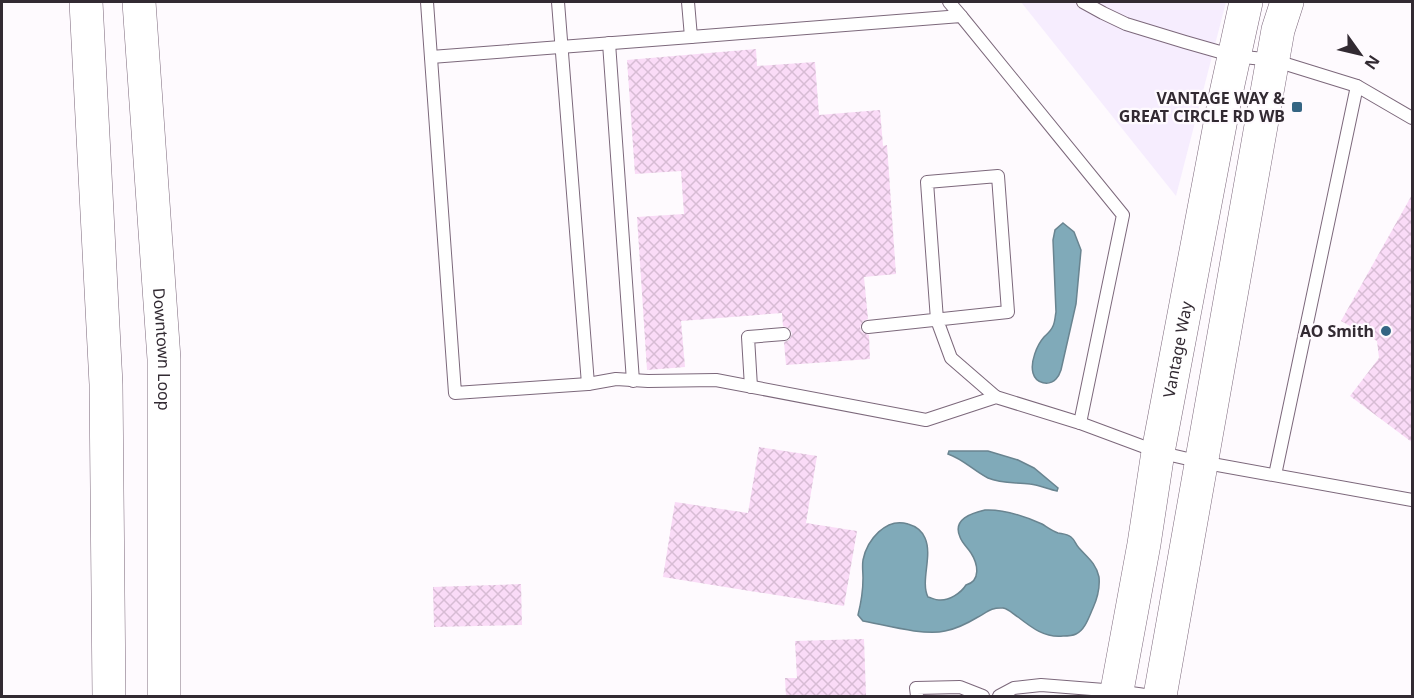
<svg xmlns="http://www.w3.org/2000/svg" width="1414" height="698" viewBox="0 0 1414 698" font-family="'Noto Sans',sans-serif">
<style>
.commercial{fill:#f6edfe}
.water{fill:#80aab9;stroke:#698490;stroke-width:1.5}
.building{fill:url(#building-cross-hatch)}
.lines{fill:none;stroke-linecap:round;stroke-linejoin:round}
.lane-casing{stroke:#7c687b;stroke-width:14}
.secondary-casing{stroke:#7c687b;stroke-width:34}
.highway-casing{stroke:#7c687b;stroke-width:34}
.lane{stroke:#fff;stroke-width:12}
.secondary{stroke:#fff;stroke-width:33}
.highway{stroke:#fff;stroke-width:33}
.poi-dot{fill:#346583;stroke:#fefafe;stroke-width:2}
.labels{text-anchor:middle;dominant-baseline:central;stroke-width:4.5;stroke-linejoin:round;paint-order:stroke}
.poi-label{font-size:16px;font-weight:bold;fill:#322a32;stroke:#fefafe;text-anchor:end}
.street-label{font-size:16px;fill:#322a32;stroke:#fefafe}
</style>
<defs>
<pattern id="building-cross-hatch" width="8" height="8" patternUnits="userSpaceOnUse" patternTransform="scale(1.5)"><rect width="8" height="8" fill="#fadbf7"/><path d="M0 0l8 8M0 8l8-8" fill="none" stroke="#d7bcd4"/></pattern>
</defs>
<rect width="100%" height="100%" fill="#fefafe"/>
<!-- commercial -->
<path class="commercial" d="M1021,2H1226L1176,196Z"/>
<!-- water -->
<g class="water">
<path d="M1063,223L1074,232L1081,250L1076,304L1061,370C1060,373 1058,377 1056,379C1049,386 1036,384 1033,373C1030,362 1037,345 1044,337C1048,333 1051,331 1053,326C1055,322 1055,317 1056,312L1053,240L1055,230Z"/>
<path d="M949,451H988L1018,460L1034,468L1058,488L1057,491C1048,489 1039,485 1030,484C1016,482 1002,484 988,478C974,471 963,459 948,454Z"/>
<path d="M985,510C1004,509 1024,516 1042,524C1047,527 1052,531 1058,533C1063,534 1067,534 1071,537C1075,540 1075,544 1079,548C1087,557 1096,563 1099,577C1100,587 1097,599 1093,608C1089,617 1085,630 1076,634C1072,636 1067,636 1063,636C1045,638 1032,628 1018,617C1013,614 1009,609 1003,608C992,607 987,612 978,617C968,623 956,629 945,631C924,636 885,625 863,621L858,615C861,603 863,591 863,578C863,572 862,566 863,560C867,540 886,517 908,524C915,526 922,531 925,538C933,556 920,581 928,597C932,598 935,600 939,600C949,601 961,593 966,585C981,581 978,564 971,553C968,548 962,543 960,537C952,519 972,513 985,510Z"/>
</g>
<!-- building -->
<g class="building">
<path d="M756,49L757,66L815,62L819,115L880,110L883,146L887,145L896,274L864,277L868,319L863,321L860,327L862,332L869,335L870,359L786,365L784,342L789,340L792,334L790,329L783,326L782,313L681,321L685,367L647,370L637,217L684,214L681,171L635,174L627,60Z"/>
<path d="M1413,193V443L1350,396L1379,358L1377,341L1341,321Z"/>
<path d="M759,447L817,456L806,523L857,531L844,606L663,577L675,502L748,513Z"/>
<path d="M521,584L522,625L434,627L433,587Z"/>
<path d="M864,639L866,696H786L785,678H797L795,641Z"/>
</g>
<g class="lines">
<!-- lane casing -->
<g class="lane-casing">
<g id="lane">
<path d="M427,2L455,393L588,384L616,379L648,381L716,380L926,420L996,397L1080,423L1158,452L1201,462L1412,500"/>
<path d="M558,2L588,384"/>
<path d="M688,2L691,37L961,16L1123,215L1080,423"/>
<path d="M949,2L961,16"/>
<path d="M1083,2L1103,13L1126,24L1185,42L1234,56L1273,60L1357,86L1412,118"/>
<path d="M609,43L633,381"/>
<path d="M431,57L691,37"/>
<path d="M868,327L1008,312L998,176L927,182L937,320L951,358L996,397"/>
<path d="M751,387L748,337L784,334"/>
<path d="M1275,475L1357,86"/>
<path d="M917,696L916,688L960,687L983,696"/>
<path d="M999,696L1014,688L1041,685L1117,691L1152,696"/>
</g>
</g>
<!-- secondary casing -->
<g class="secondary-casing">
<g id="secondary">
<path id="s1" d="M1116,696L1144,544L1158,452L1225,98L1246,2"/>
<path d="M1160,696L1278,30L1287,2"/>
</g>
</g>
<!-- highway casing -->
<g class="highway-casing">
<g id="highway">
<path d="M86,2L106,384L109,696"/>
<path id="s2" d="M139,2L164,359V696"/>
</g>
</g>
<!-- lane -->
<use href="#lane" class="lane"/>
<!-- secondary -->
<use href="#secondary" class="secondary"/>
<!-- highway -->
<use href="#highway" class="highway"/>
</g>
<!-- markers -->
<g class="poi-dot">
<rect x="1291" y="101" width="12" height="12" rx="3"/>
<circle cx="1386" cy="331" r="6"/>
</g>
<g class="labels">
<!-- poi labels -->
<g class="poi-label">
<text x="1285" y="98">VANTAGE WAY &amp;<tspan x="1285" dy="18">GREAT CIRCLE RD WB</tspan></text>
<text x="1374" y="331">AO Smith</text>
</g>
<!-- street labels -->
<g class="street-label">
<text stroke="none"><textPath href="#s1" startOffset="352">Vantage Way</textPath></text>
<text stroke="none"><textPath href="#s2" startOffset="348">Downtown Loop</textPath></text>
</g>
</g>
<!-- border -->
<rect width="1414" height="698" fill="none" stroke="#322a32" stroke-width="6"/>
<!-- north arrow -->
<g transform="translate(1360 54) rotate(124)" stroke="#fefafe" stroke-width="4.5" paint-order="stroke">
<path d="M0-4.5L10 22L0 15L-10 22Z" fill="#322a32"/>
<text y="-9" font-size="16" font-weight="bold" text-anchor="middle" fill="#322a32">N</text>
</g>
</svg>
